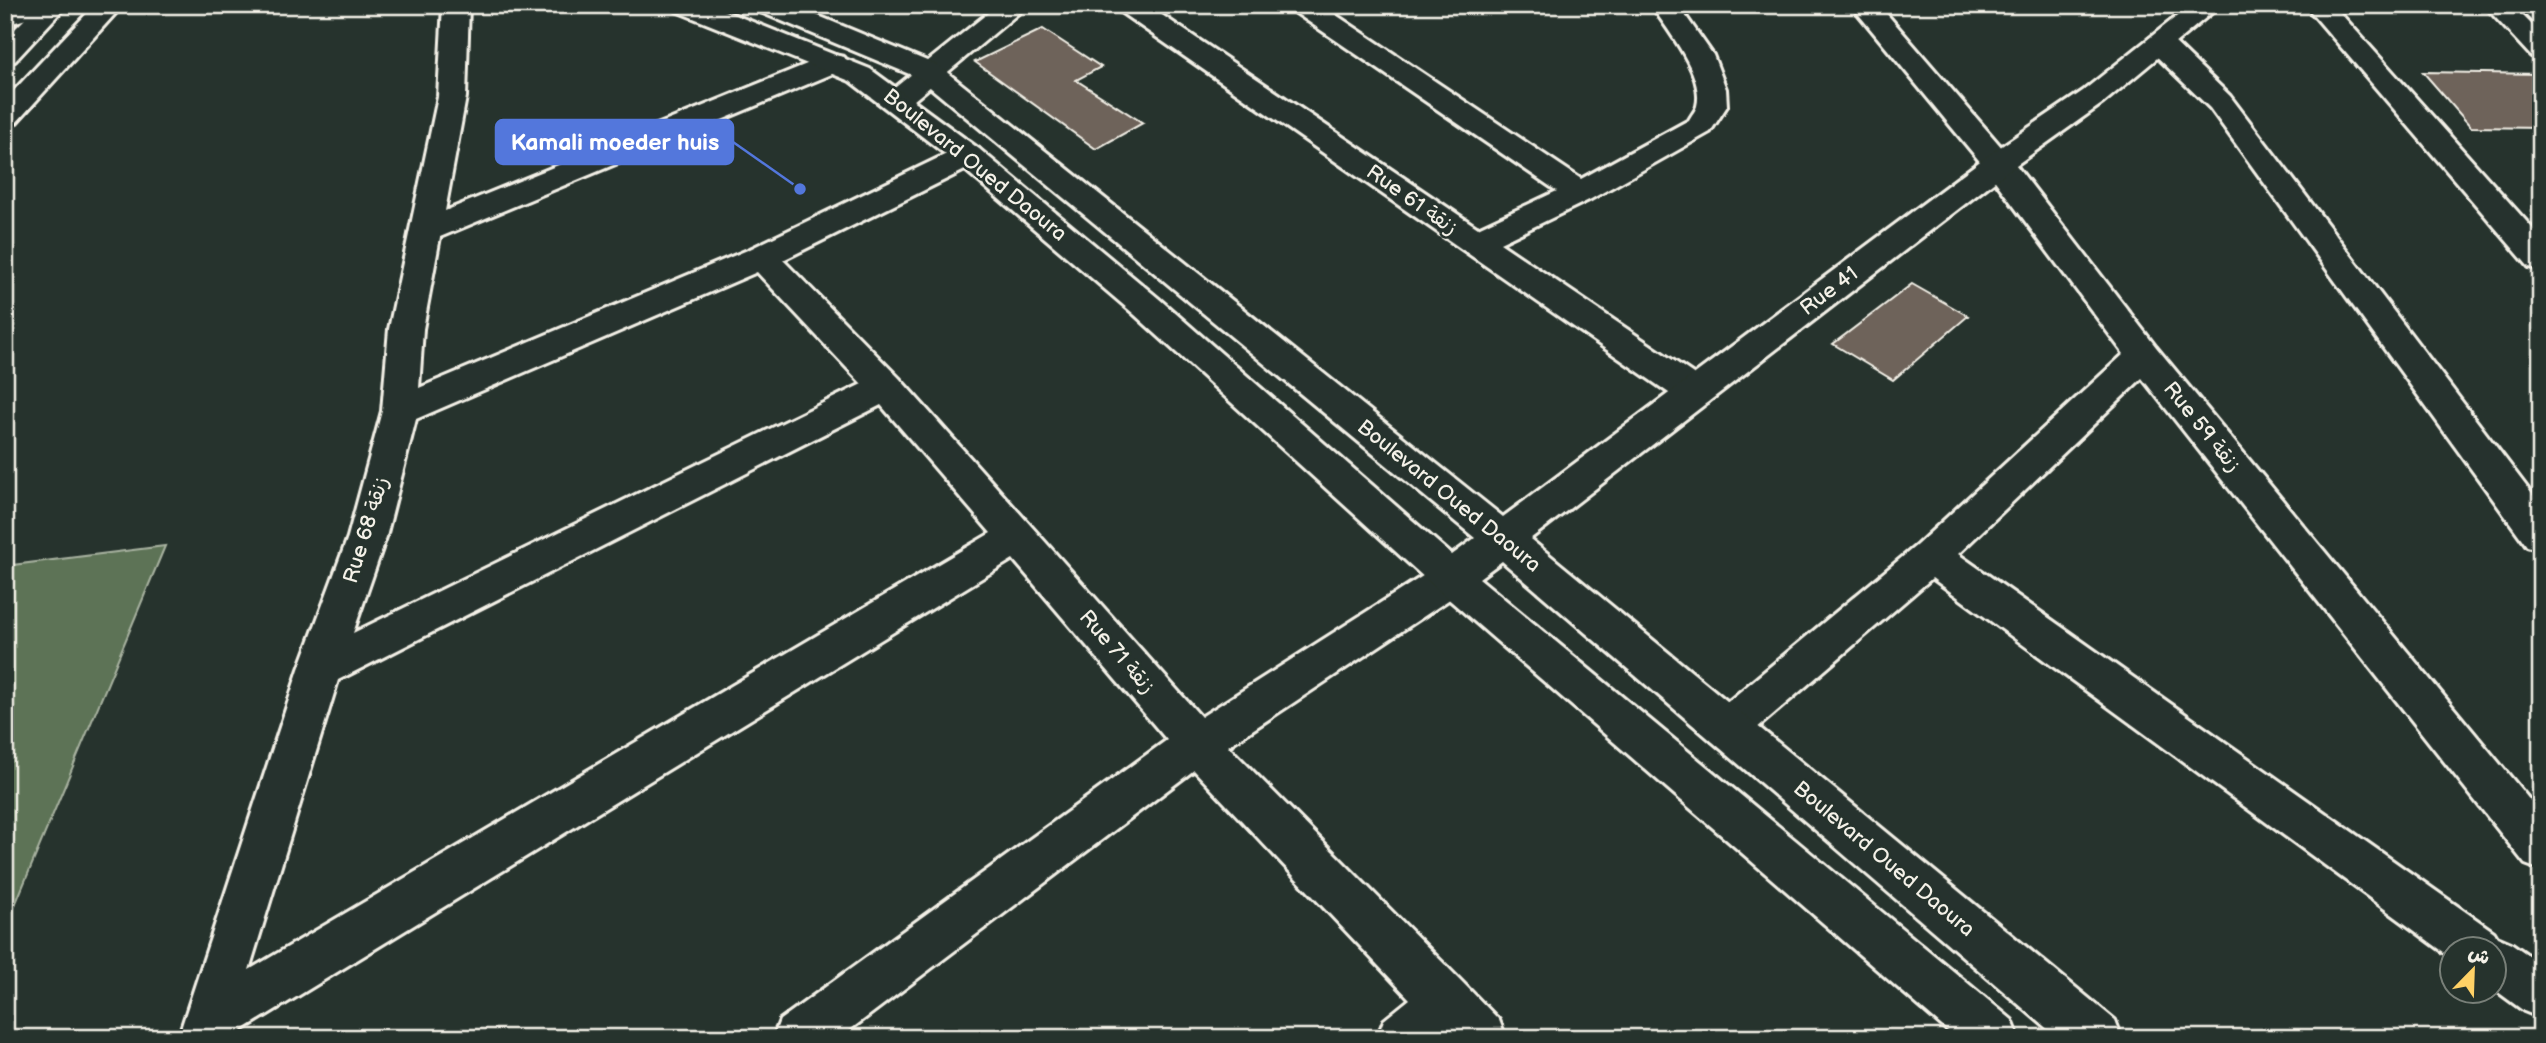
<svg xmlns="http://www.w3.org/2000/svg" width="2546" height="1043" viewBox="0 0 2546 1043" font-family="'Balsamiq Sans','Playpen Sans Arabic',sans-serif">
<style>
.green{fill:#5d7357;stroke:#a8b2a0;stroke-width:2}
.building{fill:#6e635a;stroke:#f4f1e8;stroke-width:2}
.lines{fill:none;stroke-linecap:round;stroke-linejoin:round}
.minor-casing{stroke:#f4f1e8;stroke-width:6}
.tertiary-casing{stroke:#f4f1e8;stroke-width:6}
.secondary-casing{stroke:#f4f1e8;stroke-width:6}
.minor{fill:#26332d;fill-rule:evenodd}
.tertiary{fill:#26332d;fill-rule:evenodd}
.secondary{fill:#26332d;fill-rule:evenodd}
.labels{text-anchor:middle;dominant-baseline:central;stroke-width:5;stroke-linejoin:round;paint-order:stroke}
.street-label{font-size:21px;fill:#f4f1e8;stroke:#26332d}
.leader{fill:none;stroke:#5377dc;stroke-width:2.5}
.callout-dot{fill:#5377dc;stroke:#26332d;stroke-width:2.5}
.callout{fill:#5377dc;stroke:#5377dc;stroke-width:2.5}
.callout-label{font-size:23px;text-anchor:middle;font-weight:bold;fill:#fff}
</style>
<rect width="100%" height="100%" fill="#26332d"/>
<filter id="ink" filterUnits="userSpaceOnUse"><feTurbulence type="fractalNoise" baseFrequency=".0143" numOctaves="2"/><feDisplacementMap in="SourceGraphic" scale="14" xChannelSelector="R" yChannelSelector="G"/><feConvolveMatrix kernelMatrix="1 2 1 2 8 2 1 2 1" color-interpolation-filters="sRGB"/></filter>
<g filter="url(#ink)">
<!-- green -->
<path class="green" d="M165,546L5,929V566Z"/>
<!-- building -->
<g class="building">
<path d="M1043,29L1101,67L1076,80L1143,123L1096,149L975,62Z"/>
<path d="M2423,72L2541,74V128L2471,127Z"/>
<path d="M1912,284L1968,316L1893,380L1833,344Z"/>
</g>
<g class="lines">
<!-- minor casing -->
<g class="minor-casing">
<g id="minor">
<path d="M15,5H58L55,11L5,25V8Z"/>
<path d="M443,5H469L466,97L445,211L824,57L834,55L844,57L848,63L844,69L440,237L423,329L419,388L750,249L957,149L968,147L979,149L983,156L979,163L783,260L899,378L1201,717L1437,567L1451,562L1465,567L1471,578L1465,589L1228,746L1463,983L1499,1020L1506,1038H1446L1444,1035L1440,1038H1377L1384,1020L1410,999L1194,770L839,1038H773L780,1020L1167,740L1013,559L229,1038H178L299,669L348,537L382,411L389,329L438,97ZM757,272L862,384L353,633L386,537L416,419ZM881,405L991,533L249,970L338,680Z"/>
<path d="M998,5H1028L907,106L897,109L887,106L882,100L887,94Z"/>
<path d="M1116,5H1147L1478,228L1557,191L1293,11L1290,5H1321L1581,179L1689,120C1691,116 1696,110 1697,106C1705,75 1667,29 1651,5H1678L1713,55L1726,89L1727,106L1710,132L1591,199L1500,243L1708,384L1713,393L1708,402L1695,406L1682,402L1119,11Z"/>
<path d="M1851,5H1879L2009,156L2156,347L2541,814V870L2525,864L2142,378L1958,554L2494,932L2497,937L2511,943L2541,964V1018L2524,1011L2494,989V948H2452V958L1932,578L1742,741L1727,747L1712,741L1705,728L1712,715L1917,545L2124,354L1987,170Z"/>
<path d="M2305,5H2333L2541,238V270L2529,267Z"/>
<path d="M2484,5H2512L2541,34V58L2531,56Z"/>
<path d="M2160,36L2170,38L2230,96L2541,506V550L2527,546L2210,108L2150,50L2146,44L2150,38Z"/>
</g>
</g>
<!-- tertiary casing -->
<g class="tertiary-casing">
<path id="tertiary" d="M673,5H710L870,69L979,149L1158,298L1452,555L1475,538L919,78L758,11L755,5H792L939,66L1503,517L1987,156L2083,91L2191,5H2221L2103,103L2009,170L1530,539L2115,1020L2122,1038H2058L1502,561L1479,578L2012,1020L2019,1038H1956L1437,589L1134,314L957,163L850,81L676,11Z"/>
</g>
<!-- secondary casing -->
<g class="secondary-casing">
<g id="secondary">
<path d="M39,5H67L15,61L5,63V39Z"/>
<path d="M95,5H123L15,124L5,127V100Z"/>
</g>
</g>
<!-- minor -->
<use href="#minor" class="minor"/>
<!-- tertiary -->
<use href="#tertiary" class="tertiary"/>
<!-- secondary -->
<use href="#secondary" class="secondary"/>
</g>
</g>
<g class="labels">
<!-- street labels -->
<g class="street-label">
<text transform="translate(975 165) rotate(39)">Boulevard Oued Daoura</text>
<text transform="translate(1412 200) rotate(35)">Rue 61 زنقة</text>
<text transform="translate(1829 291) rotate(-37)">Rue 41</text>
<text transform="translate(2202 427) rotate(51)">Rue 59 زنقة</text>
<text transform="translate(1449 496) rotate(39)">Boulevard Oued Daoura</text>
<text transform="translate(366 530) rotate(-73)">Rue 68 زنقة</text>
<text transform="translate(1117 652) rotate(49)">Rue 71 زنقة</text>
<text transform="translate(1884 859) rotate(40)">Boulevard Oued Daoura</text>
</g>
</g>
<!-- callouts -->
<path class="leader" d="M800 189L733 142"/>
<circle class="callout-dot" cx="800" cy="189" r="7"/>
<rect class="callout" x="496" y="120" width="237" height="44" rx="7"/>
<g class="callout-label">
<text x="615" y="150">Kamali moeder huis</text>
</g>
<!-- margin -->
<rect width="2546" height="1043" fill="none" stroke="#26332d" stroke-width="28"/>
<rect x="14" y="14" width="2518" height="1015" fill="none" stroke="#f4f1e8" stroke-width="2.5" filter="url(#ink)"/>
<!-- north arrow -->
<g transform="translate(2473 970) rotate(23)"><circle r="33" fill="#26332d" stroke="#787f78" stroke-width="2"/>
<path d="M0-5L12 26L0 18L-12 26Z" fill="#ffd166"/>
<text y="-10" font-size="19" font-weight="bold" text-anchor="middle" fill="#f4f1e8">ش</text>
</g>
</svg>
